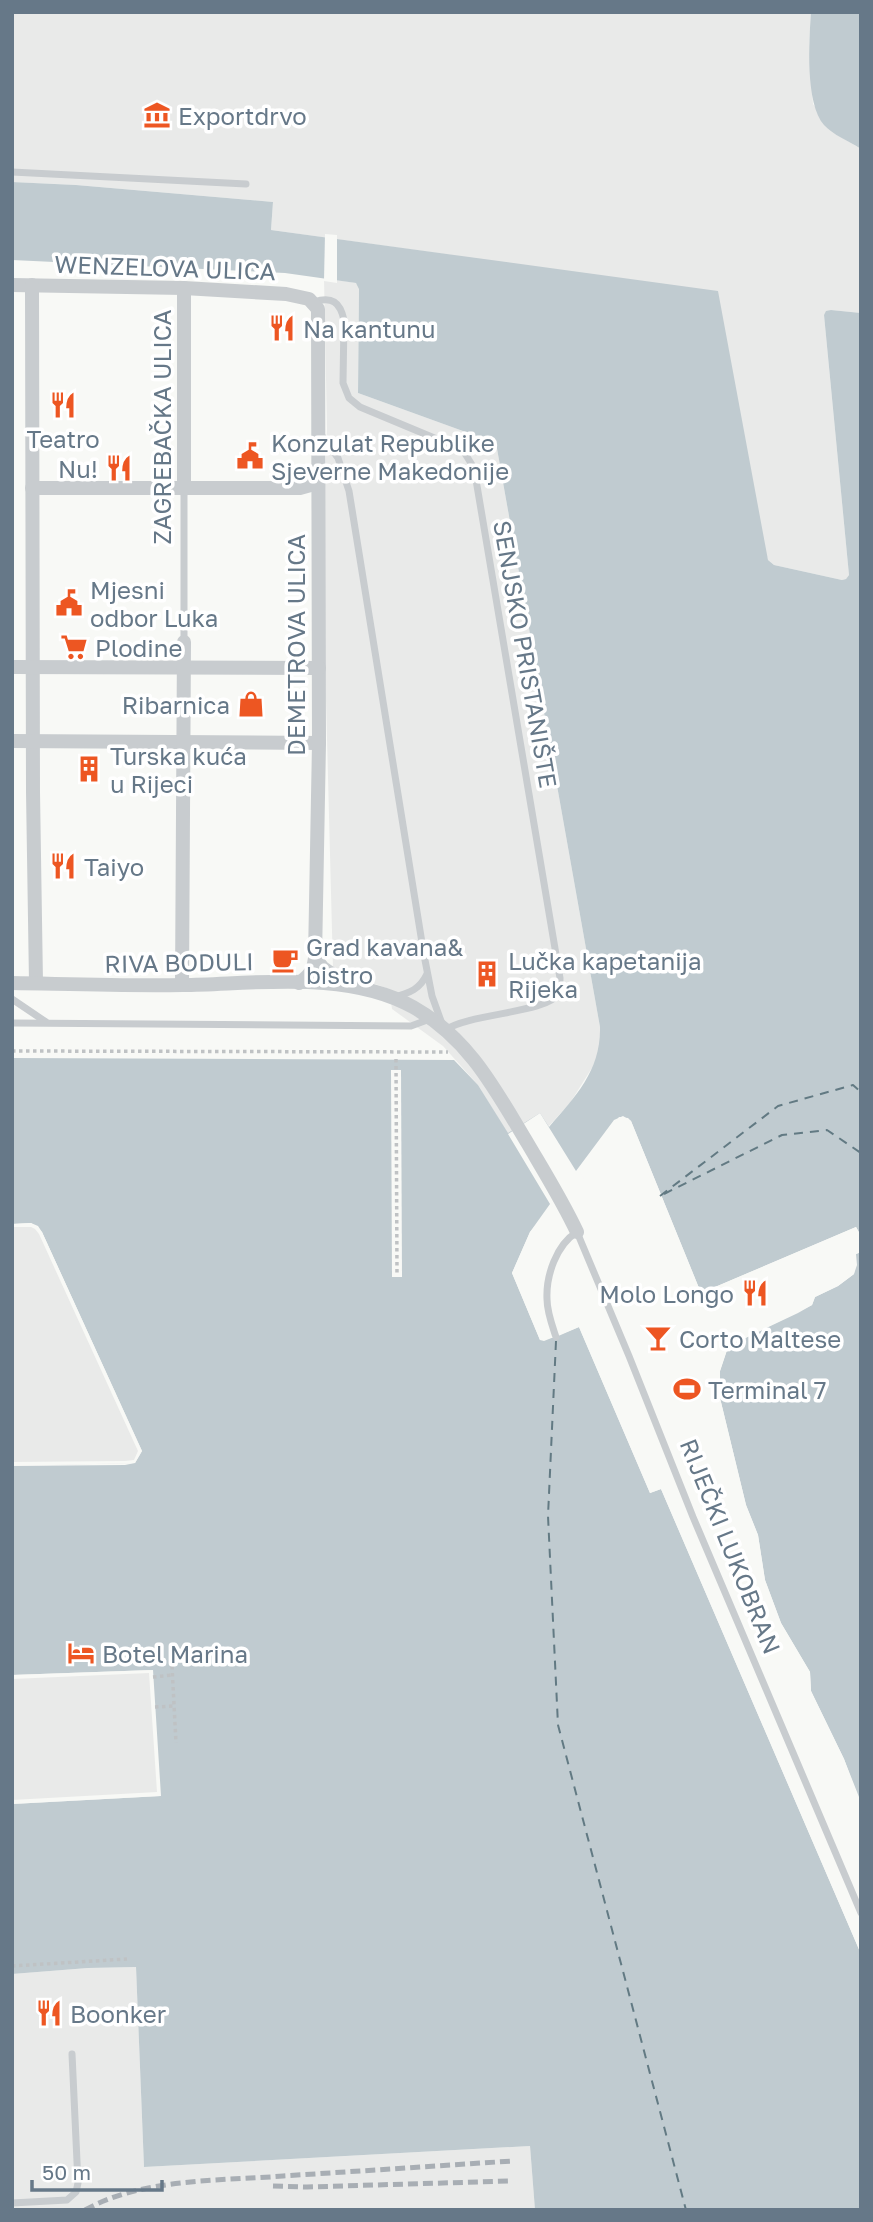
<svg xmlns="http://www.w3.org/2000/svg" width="873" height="2222" viewBox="0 0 873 2222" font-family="'Golos Text',sans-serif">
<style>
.built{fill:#e9eae9}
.water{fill:#c0cbd0}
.pier{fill:#f8f9f6}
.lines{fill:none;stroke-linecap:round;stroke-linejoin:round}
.ferry{stroke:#627a83;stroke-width:2;stroke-dasharray:9 7;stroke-linecap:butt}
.path{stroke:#bfc2c4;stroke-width:3.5;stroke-dasharray:3.5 3.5;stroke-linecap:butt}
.lane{stroke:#c8cccf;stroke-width:7}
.street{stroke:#c8cccf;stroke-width:14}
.rail{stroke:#a8aeb4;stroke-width:5;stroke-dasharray:10 5;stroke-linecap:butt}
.labels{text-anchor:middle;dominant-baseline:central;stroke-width:7;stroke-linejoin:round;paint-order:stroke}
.poi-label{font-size:24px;fill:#667888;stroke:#fff;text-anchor:start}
.street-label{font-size:24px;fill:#667888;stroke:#fff}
</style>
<rect width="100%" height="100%" fill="#f8f9f6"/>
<!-- built -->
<g class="built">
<path d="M12,12H811L809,44L813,104L838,135L861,149V313L831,310L824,315L849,575L846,579L842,580L774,565L768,560L765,549L451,255L271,230L273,202L76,185L12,182Z"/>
<path d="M324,278L356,283L359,286L358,393L496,443L600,1027V1046L595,1063L570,1103L548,1127L540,1114L508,1134L478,1085L443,1046L392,1009L389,989L333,969L322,547L327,429Z"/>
<path d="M12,1224L38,1226L142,1451L135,1463L12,1466Z"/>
<path d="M153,1670L161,1796L12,1804V1675Z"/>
<path d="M136,1967L144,2167L530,2146L535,2210H12V1974L88,1968Z"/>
</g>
<!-- water -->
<g class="water">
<path d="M811,12H861V149C849,141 833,135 824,125C805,103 809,41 811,12Z"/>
<path d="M12,182L76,185L273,202L271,230L718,291L768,560L774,565L842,580L846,579L849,575L824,315L826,311L831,310L861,313V1236L856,1227L701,1293L631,1121L628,1118L619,1117L566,1190L530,1232L512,1273L540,1340L556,1337L579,1327L650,1493L661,1489L861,1954V2210H535L530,2146L144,2167L136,1967L88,1968L12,1974V1804L160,1796L152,1670L12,1675V1466L125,1465L135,1463L142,1451L42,1232L31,1223L12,1224V1058L454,1060L478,1085L508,1133L540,1113L549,1127C576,1096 601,1070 600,1027L496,443L358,393L359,289L356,283L285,273L12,260Z"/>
<path d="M861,1252V1802L844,1759L811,1691L810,1672L781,1623L765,1580L758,1535L746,1505L720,1398V1371L727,1350L737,1342L812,1305L815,1297L838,1286L854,1274L856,1254Z"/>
</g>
<!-- pier -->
<g class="pier">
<path d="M325,234L337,235V283L324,281Z"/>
<path d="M391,1070H401L402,1277H392Z"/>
<path d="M540,1113L576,1171L614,1120L623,1116L631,1121L701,1293L856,1227L861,1236V1240L854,1231L700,1296L676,1243L628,1123L623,1120L616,1123L580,1172L584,1179V1183L553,1206L533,1234L516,1273L542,1337L578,1323L582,1325L652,1489L661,1486L664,1487L822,1852L861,1945V1954L661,1489L650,1493L579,1327L544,1341L540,1340L512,1273L530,1232L550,1204L508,1134Z"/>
<path d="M31,1223L38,1226L42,1232L142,1451L135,1463L12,1466V1462L125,1461L134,1460L138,1451L39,1234L35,1229L31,1227H12V1224Z"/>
<path d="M861,1249V1252L856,1254L857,1265L854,1274L838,1286L815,1297L812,1305L798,1313L737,1342L727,1350L720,1371V1398L746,1505L758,1535L765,1580L781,1623L810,1672L811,1691L844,1759L861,1805L858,1803L841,1760L808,1692L806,1673L778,1625L762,1581L754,1535L742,1506L716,1399V1371L725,1348L735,1339L797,1310L809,1302L814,1294L836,1283L851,1271L853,1253Z"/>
<path d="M153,1670L161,1796L12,1804V1800L157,1792L149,1673L12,1679V1675Z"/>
</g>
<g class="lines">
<!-- ferry -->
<g class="ferry">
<path d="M664,1194L782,1135L827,1130L861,1153"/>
<path d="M660,1196L778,1106L853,1085L861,1092"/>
<path d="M556,1341L548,1516L558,1725L686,2210"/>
</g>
<!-- path -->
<g class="path">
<path d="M12,1051L448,1052"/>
<path d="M396,1059L397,1275"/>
<path d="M172,1666L176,1743"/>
<path d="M153,1677L173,1675"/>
<path d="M155,1707L174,1706"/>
<path d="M12,1966L127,1959"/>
</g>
<!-- lane -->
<g class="lane">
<path d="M12,172L246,184"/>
<path d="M314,302C332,296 340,302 344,320L343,383L349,398L360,407L456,447L464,452L474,468L560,978C560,983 560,989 558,994C547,1013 470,1013 445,1030"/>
<path d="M320,433L338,458L349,491L424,955L432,996L441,1021"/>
<path d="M184,642V489"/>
<path d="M394,997C410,993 420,989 427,974"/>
<path d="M12,999L46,1022"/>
<path d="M12,1023L411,1026L430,1019"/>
<path d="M556,1337C552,1325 547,1312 547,1299C546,1276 556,1245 577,1232L629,1356L693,1517L861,1913"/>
<path d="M12,2203L67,2200L76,2192L78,2183L72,2054"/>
</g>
<!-- street -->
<g class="street">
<path d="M12,285L184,288L286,294L309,299L318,309L319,743L315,958C314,970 309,976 299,983"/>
<path d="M32,285L33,792L36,983"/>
<path d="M32,488H300L318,483"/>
<path d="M184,489V288"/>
<path d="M12,667L319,668"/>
<path d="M12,741L319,743"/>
<path d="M315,958L323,968L346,984"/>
<path d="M12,983C69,984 126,986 183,985C256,984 347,970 413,1007C470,1039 496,1091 528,1144C545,1173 563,1202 577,1232"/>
<path d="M182,985L184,642"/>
</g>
<!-- rail -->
<g class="rail">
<path d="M273,2186L307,2187L510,2181"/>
<path d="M85,2210C142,2178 220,2181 283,2176C360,2171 436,2166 512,2161"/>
</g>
</g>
<!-- icons -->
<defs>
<g id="museum-bare" transform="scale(2.1)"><path d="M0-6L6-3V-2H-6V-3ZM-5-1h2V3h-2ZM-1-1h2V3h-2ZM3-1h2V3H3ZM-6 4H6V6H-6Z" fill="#ed5622" stroke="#fff" stroke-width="2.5" paint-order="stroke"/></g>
<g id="restaurant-bare" transform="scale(2.1)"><path d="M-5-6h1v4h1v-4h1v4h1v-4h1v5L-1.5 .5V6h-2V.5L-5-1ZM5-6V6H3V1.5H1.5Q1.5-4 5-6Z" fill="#ed5622" stroke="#fff" stroke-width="2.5" paint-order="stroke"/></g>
<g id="civic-bare" transform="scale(2.1)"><path d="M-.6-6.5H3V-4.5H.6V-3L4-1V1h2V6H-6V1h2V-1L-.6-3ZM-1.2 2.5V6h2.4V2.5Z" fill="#ed5622" stroke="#fff" stroke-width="2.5" paint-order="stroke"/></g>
<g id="supermarket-bare" transform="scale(2.1)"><path d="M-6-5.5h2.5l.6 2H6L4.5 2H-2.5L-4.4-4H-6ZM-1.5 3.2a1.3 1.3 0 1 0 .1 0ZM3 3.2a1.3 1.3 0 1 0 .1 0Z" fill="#ed5622" stroke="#fff" stroke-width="2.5" paint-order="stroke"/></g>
<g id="shop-bare" transform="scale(2.1)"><path d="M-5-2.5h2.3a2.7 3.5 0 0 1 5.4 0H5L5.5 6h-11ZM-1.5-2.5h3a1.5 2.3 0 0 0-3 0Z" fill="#ed5622" stroke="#fff" stroke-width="2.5" paint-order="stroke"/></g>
<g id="building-bare" transform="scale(2.1)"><path d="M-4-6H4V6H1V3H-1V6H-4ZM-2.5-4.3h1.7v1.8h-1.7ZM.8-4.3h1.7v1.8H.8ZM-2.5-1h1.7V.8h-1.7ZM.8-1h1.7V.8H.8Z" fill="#ed5622" stroke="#fff" stroke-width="2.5" paint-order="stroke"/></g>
<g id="cafe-bare" transform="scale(2.1)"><path d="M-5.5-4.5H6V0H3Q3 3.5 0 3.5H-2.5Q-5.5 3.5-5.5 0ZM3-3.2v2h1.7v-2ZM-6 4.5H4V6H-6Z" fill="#ed5622" stroke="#fff" stroke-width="2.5" paint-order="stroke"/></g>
<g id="bar-bare" transform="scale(2.1)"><path d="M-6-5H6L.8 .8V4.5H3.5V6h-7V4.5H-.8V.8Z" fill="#ed5622" stroke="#fff" stroke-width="2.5" paint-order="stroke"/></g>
<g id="stadium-bare" transform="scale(2.1)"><path d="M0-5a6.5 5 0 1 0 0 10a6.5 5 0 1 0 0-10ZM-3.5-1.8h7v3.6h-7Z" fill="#ed5622" stroke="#fff" stroke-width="2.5" paint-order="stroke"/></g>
<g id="hotel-bare" transform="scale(2.1)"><path d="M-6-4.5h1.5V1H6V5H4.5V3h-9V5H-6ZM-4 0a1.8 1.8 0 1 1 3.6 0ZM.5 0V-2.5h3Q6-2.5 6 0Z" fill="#ed5622" stroke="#fff" stroke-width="2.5" paint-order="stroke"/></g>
</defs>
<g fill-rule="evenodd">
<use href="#museum-bare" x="157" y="115"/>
<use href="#restaurant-bare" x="282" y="328"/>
<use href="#restaurant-bare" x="63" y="405"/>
<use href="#civic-bare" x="250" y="456"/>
<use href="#restaurant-bare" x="119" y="468"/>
<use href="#civic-bare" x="69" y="603"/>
<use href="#supermarket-bare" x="74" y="647"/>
<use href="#shop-bare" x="251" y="704"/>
<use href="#building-bare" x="89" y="769"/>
<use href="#restaurant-bare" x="63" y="866"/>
<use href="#cafe-bare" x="285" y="960"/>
<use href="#building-bare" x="487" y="974"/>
<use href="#restaurant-bare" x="755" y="1293"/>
<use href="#bar-bare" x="658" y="1338"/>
<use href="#stadium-bare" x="687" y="1389"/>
<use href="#hotel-bare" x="81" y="1653"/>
<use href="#restaurant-bare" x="49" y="2013"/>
</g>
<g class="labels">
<!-- poi labels -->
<g class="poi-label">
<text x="178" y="115">Exportdrvo</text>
<text x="303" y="328">Na kantunu</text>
<text x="63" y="438" text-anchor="middle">Teatro</text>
<text x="271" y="442">Konzulat Republike<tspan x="271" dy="28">Sjeverne Makedonije</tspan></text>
<text x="98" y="468" text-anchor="end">Nu!</text>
<text x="90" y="589">Mjesni<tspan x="90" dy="28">odbor Luka</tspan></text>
<text x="95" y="647">Plodine</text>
<text x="230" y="704" text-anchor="end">Ribarnica</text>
<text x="110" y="755">Turska kuća<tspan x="110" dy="28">u Rijeci</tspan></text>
<text x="84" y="866">Taiyo</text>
<text x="306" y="946">Grad kavana&amp;<tspan x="306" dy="28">bistro</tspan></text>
<text x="508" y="960">Lučka kapetanija<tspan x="508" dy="28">Rijeka</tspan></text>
<text x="734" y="1293" text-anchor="end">Molo Longo</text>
<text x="679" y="1338">Corto Maltese</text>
<text x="708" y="1389">Terminal 7</text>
<text x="102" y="1653">Botel Marina</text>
<text x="70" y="2013">Boonker</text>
</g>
<!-- street labels -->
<g class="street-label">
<text transform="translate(165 267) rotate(2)">WENZELOVA ULICA</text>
<text transform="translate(161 427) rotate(-90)">ZAGREBAČKA ULICA</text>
<text transform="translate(295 645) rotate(-90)">DEMETROVA ULICA</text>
<text transform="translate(526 654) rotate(80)">SENJSKO PRISTANIŠTE</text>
<text transform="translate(179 962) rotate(-1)">RIVA BODULI</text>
<text transform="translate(731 1546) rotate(68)">RIJEČKI LUKOBRAN</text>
</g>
</g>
<!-- border -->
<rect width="873" height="2222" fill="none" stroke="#667888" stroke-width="28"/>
<!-- scale -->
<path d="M32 2180v10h130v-10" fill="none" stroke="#667888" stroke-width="3.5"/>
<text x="42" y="2180" font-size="21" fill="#667888" stroke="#ffffff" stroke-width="5" paint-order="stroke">50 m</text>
</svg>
